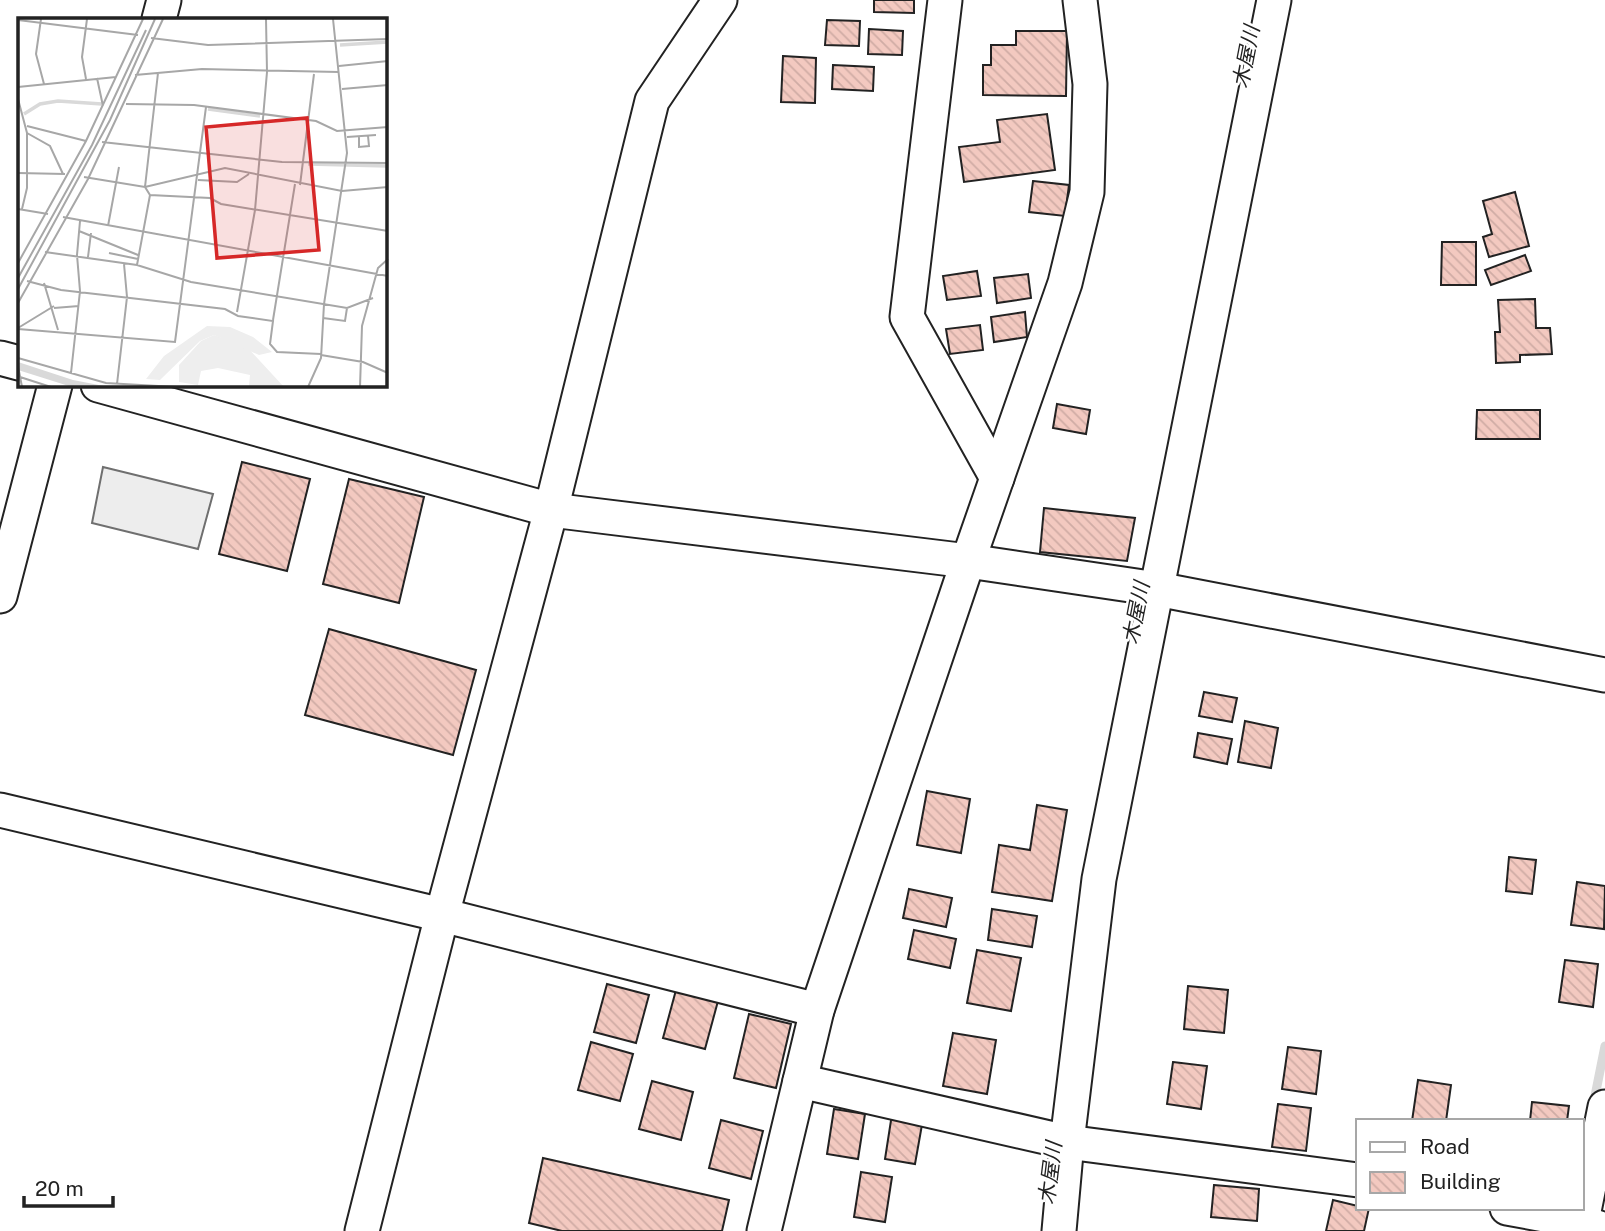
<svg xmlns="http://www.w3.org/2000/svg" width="1605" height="1231" viewBox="0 0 1605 1231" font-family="'Public Sans','Noto Sans JP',sans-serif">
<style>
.parking{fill:#ededed;stroke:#6f6f6f;stroke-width:2}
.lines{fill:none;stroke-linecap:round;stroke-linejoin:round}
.stream{stroke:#d9d9d9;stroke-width:9}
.building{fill:url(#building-back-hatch);stroke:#222;stroke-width:2}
.minor-casing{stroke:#222;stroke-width:37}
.minor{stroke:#fff;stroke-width:33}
.labels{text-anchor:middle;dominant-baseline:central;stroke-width:5;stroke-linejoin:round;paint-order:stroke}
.water-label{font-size:21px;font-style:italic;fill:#222;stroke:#fff}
.inset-river{fill:none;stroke:#d9d9d9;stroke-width:3.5}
.inset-road{fill:none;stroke:#a7a7a7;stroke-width:2}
.view{fill:#d62828;fill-opacity:0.15;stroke:#d62828;stroke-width:3.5}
.inset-edge{fill:none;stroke:#222;stroke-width:3.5}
</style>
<defs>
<pattern id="building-back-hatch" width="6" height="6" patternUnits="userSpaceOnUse" patternTransform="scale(1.75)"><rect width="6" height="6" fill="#f3c9c0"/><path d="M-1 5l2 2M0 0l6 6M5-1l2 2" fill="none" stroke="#d0aca5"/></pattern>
</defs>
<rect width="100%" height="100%" fill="#fff"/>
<!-- parking -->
<path class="parking" d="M103,467L213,494L198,549L92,523Z"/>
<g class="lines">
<!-- stream -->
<path class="stream" d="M1593,1106L1605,1046"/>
</g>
<!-- building -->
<g class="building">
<path d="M874,0H914V13L874,12Z"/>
<path d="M827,20L860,21L859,46L825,45Z"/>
<path d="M869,29L903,31L902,55L868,54Z"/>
<path d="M1016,31H1067L1066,96L983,95V65H991V45H1016Z"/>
<path d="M783,56L816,58L815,103L781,102Z"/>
<path d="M833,65L874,67L873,91L832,89Z"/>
<path d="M1047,114L1055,170L964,182L959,147L1000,142L997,120Z"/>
<path d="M1033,181L1069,185L1065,216L1029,212Z"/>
<path d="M1515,192L1529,246L1489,257L1483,237L1492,234L1483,201Z"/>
<path d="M1442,242H1476V285H1441Z"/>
<path d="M1525,255L1531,271L1491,285L1485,270Z"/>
<path d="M977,271L981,296L947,300L943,276Z"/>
<path d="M1028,274L1031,298L997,303L994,278Z"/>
<path d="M1535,299L1536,328H1550L1552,354L1520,355V362L1496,363L1495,332H1500L1498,300Z"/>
<path d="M1025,312L1027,337L994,342L991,317Z"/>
<path d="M980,325L983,350L950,354L946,329Z"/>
<path d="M1057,404L1090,410L1086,434L1053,428Z"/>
<path d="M1477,410H1540V439H1476Z"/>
<path d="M242,462L310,479L287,571L219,554Z"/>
<path d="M349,479L424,497L399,603L323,584Z"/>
<path d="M1044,508L1135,518L1127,561L1040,552Z"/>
<path d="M329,629L476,670L453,755L305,715Z"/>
<path d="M1204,692L1237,698L1232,722L1199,716Z"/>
<path d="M1245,721L1278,728L1271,768L1238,762Z"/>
<path d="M1198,733L1232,739L1227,764L1194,757Z"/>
<path d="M927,791L970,799L961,853L917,845Z"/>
<path d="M1037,805L1067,810L1052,901L992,892L999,845L1030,850Z"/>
<path d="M1509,857L1536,860L1532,894L1506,891Z"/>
<path d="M1577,882L1605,886L1604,929L1571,925Z"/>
<path d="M909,889L952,898L946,927L903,918Z"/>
<path d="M992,909L1037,916L1032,947L988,940Z"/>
<path d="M914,930L956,939L950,968L908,959Z"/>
<path d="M977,950L1021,958L1011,1011L967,1003Z"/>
<path d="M1565,960L1598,964L1593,1007L1559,1002Z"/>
<path d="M607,984L649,995L636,1043L594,1032Z"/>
<path d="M1188,986L1228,990L1224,1033L1184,1029Z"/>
<path d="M676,990L718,1001L705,1049L663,1038Z"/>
<path d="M749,1014L791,1024L776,1088L734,1078Z"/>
<path d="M953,1033L996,1040L987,1094L943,1086Z"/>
<path d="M591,1042L633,1054L620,1101L578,1090Z"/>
<path d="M1288,1047L1321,1051L1316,1094L1282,1089Z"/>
<path d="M1173,1062L1207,1066L1201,1109L1167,1104Z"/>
<path d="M1418,1080L1451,1085L1446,1121H1412Z"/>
<path d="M652,1081L693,1092L681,1140L639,1129Z"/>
<path d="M1532,1102L1569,1106L1567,1121H1530Z"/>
<path d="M1278,1104L1311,1108L1306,1151L1272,1147Z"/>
<path d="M834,1109L865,1114L858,1159L827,1154Z"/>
<path d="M892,1114L923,1119L915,1164L885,1159Z"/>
<path d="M721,1120L763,1131L751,1179L709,1168Z"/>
<path d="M543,1158L729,1200L722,1231H562L529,1223Z"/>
<path d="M861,1172L892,1177L885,1222L854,1217Z"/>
<path d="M1214,1185L1259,1189L1257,1221L1211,1217Z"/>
<path d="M1333,1200L1358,1206V1208H1369L1364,1231H1326Z"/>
</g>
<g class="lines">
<!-- minor casing -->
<g class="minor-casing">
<g id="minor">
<path d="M945,0L907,317L997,478"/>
<path d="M159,19L164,0"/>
<path d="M0,358L19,363"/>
<path d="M98,385L551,510L968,561L1157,589L1605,675"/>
<path d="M0,596L55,385"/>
<path d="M0,810L442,915L817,1010"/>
<path d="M800,1081L1067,1142L1358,1180"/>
<path d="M1507,1208L1582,1222L1605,1230"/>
<path d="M362,1231L442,915L551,510L652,101L720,0"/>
<path d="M764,1231L817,1010L968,561L1065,283L1087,192L1090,84L1080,0"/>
<path d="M1059,1231L1067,1142L1099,879L1274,0"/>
<path d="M1580,1231L1605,1107"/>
</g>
</g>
<!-- minor -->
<use href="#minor" class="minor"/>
</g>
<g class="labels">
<!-- water labels -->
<g class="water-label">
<text transform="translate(1246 57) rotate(-79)">木屋川</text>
<text transform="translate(1136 613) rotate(-79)">木屋川</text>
<text transform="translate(1050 1173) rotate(-83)">木屋川</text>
</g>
</g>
<!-- overview -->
<g transform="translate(18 18)">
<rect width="369" height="369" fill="#fff"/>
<path d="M196,317L229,329L266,369L231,368L232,357L200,350L183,353L180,367L161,364V347L183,323Z" fill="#eee"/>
<path d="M189,308L212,309L235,319L254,334L241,337L196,317L182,323L142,362L128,361L146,338Z" fill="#eee"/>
<path d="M0,344L55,362L91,369H54L0,352Z" fill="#d9d9d9"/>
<path class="inset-river" d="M322,27L370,24M190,91L242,98M6,96L22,86L40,83L84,86M290,146L370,148"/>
<path class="inset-road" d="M23,1L18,36L26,66M0,2L120,17M133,20L190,27L370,21M321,48L370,43M140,55L127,169L132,177L192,180L203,186L370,213M117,57L184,51L321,54M79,60L85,88M68,61L64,39L69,1M0,69L98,59M324,71L370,67M0,81L9,115V170L4,191M108,86L176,87L298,103L319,113L370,109M9,108L68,123M9,115L32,128L45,156M341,118V129L351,128L350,118M329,119L358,117M84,124L264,144L370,145M0,155L47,156M66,159L127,169L207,150L324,173L370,169M180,162L219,164L231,156M282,167L296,56M0,191L30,196M45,199L370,258M90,208L101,149M61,213L120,237M27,234L119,247L173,264L329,290L355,280M91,235L120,241M70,239L73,215M0,245L68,123L125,1M119,247L132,177M0,260L74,127L128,12M9,263L43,272L207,291L220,298L255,303L252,326L259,334L303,336M26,265L40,312M0,271L92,102L137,1M0,285L70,161L145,1M36,290L61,288M219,294L237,192L249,54L248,1M305,300L327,303L329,290M255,302L277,166M0,310L36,288M0,311L157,324L188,89M303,337L345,344L370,355M0,340L88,365L158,369M0,348L4,369M53,355L62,273L59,237L62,203M2,359L33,369M99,366L109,279L106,246M290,369L303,340L306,286L329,135L315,1M342,369L344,308L360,250L370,241"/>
<path class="view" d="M289,100L301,232L199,240L188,109Z"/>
<rect width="369" height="369" class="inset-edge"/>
</g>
<!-- legend -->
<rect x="1356" y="1119" width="228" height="91" fill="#ffffff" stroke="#a7a7a7" stroke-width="2"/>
<rect x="1370" y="1142" width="35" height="10" fill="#ffffff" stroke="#a7a7a7" stroke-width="2"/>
<text x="1420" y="1154" font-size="21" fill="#222222">Road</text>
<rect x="1370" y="1172" width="35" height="21" fill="url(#building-back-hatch)" stroke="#a7a7a7" stroke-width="2"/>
<text x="1420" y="1189" font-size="21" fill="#222222">Building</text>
<!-- scale -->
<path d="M24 1196v10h89v-10" fill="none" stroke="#222222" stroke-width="3.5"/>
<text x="35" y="1196" font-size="21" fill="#222222" stroke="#ffffff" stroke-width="5" paint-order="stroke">20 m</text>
</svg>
